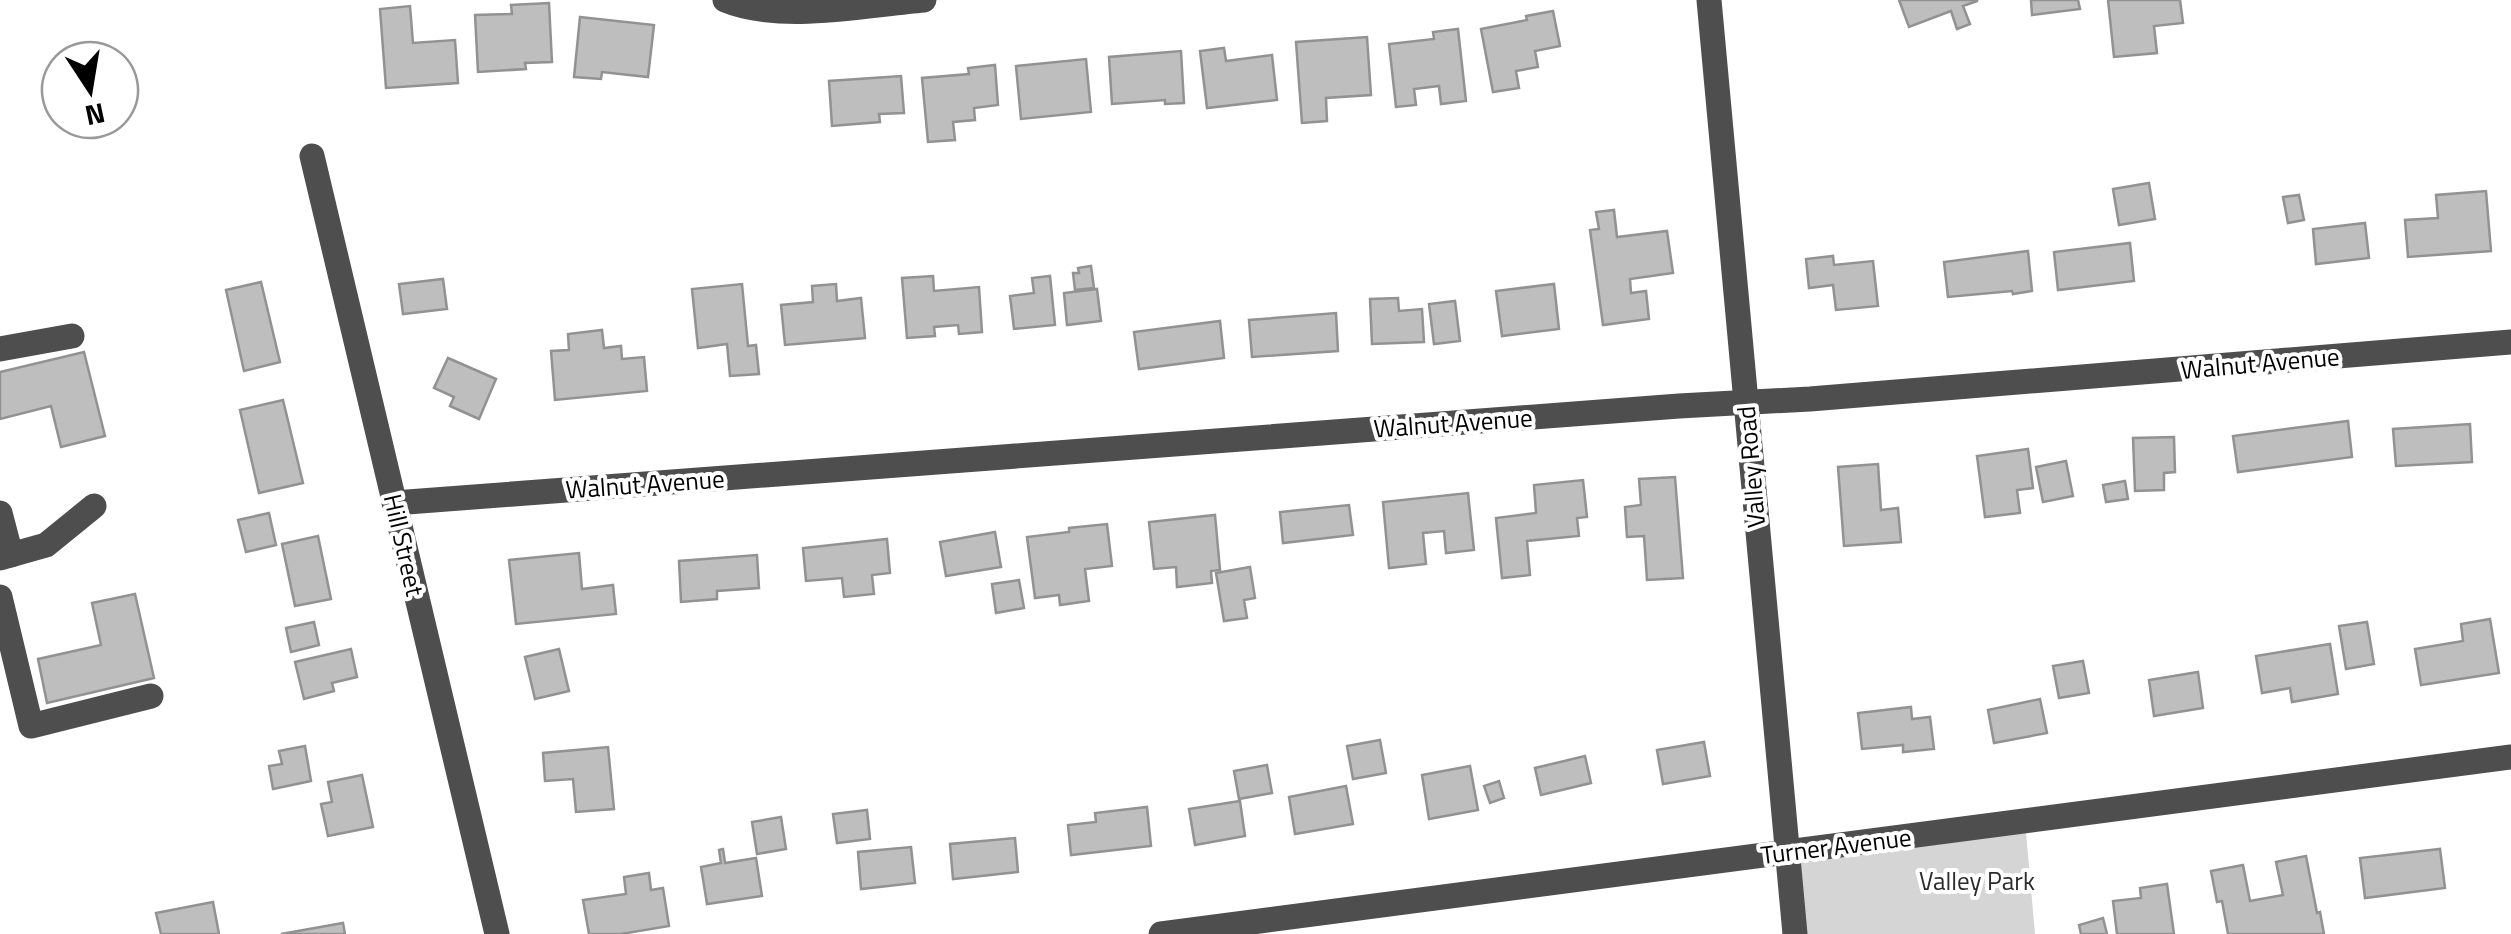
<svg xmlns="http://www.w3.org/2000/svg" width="2511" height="934" viewBox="0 0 2511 934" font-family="'Titillium Web',sans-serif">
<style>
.green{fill:#d5d5d5}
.building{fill:#bebebe;stroke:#929292;stroke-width:2.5}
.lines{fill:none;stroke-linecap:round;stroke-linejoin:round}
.minor{stroke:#4e4e4e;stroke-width:25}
.labels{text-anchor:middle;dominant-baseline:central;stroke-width:8;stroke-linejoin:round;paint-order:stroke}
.street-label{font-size:25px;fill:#000;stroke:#fff}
.park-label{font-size:25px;fill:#2c2c2c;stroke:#fff}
</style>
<rect width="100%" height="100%" fill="#fff"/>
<!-- green -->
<path class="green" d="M2025,821L2035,934H1795L1788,852Z"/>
<!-- building -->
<g class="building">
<path d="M1899,0H1977V1L1963,6L1970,24L1957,29L1951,11L1909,27Z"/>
<path d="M2031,0H2078L2080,9L2032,15Z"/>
<path d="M2108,0H2180L2183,23L2154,26L2157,53L2114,57Z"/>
<path d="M549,3L552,62L525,63L526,69L478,72L475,15L512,14L511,5Z"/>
<path d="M410,6L413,43L455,40L458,83L386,88L380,9Z"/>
<path d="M1553,11L1560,46L1535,51L1538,67L1516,71L1519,88L1493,92L1481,29L1527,20L1526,16Z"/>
<path d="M580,17L654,25L648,77L602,72L601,79L574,77Z"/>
<path d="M1458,29L1466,101L1441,104L1439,86L1414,89L1416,105L1396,107L1389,44L1434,39L1433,32Z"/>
<path d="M1367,37L1371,95L1326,98L1327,121L1302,123L1296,42Z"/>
<path d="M1224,48L1226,61L1272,55L1277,100L1207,108L1200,51Z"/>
<path d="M1181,51L1184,103L1165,104V100L1112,104L1109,57Z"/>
<path d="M1086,59L1091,112L1021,119L1016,66Z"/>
<path d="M995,65L998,105L974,108L975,120L953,122L955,140L928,142L922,78L969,74L968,68Z"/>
<path d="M901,76L904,113L879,114L880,122L832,126L829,81Z"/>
<path d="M2149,183L2155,219L2119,225L2113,189Z"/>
<path d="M2486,191L2491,251L2408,257L2405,220L2438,218L2436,195Z"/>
<path d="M2299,195L2304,220L2288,223L2283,197Z"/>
<path d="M1614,210L1617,237L1667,231L1673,273L1630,279L1631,293L1646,291L1649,319L1603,325L1590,230L1599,229L1596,212Z"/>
<path d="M2365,223L2369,258L2316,264L2313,229Z"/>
<path d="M2130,243L2134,281L2058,290L2054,252Z"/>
<path d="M2028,251L2032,291L2013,294L2012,291L1948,297L1944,262Z"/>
<path d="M1833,256L1834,265L1873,261L1878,306L1836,310L1833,285L1809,288L1806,259Z"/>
<path d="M1091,266L1094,288L1075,290L1073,273H1079L1078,268Z"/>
<path d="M933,276L934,291L979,287L982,332L959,334L958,325L934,327L935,336L907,338L902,278Z"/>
<path d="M1050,276L1055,325L1014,329L1010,296L1034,293L1032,278Z"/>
<path d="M443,279L447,309L403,314L399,284Z"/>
<path d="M261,282L280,362L244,371L226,290Z"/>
<path d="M742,284L748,346L756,345L759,374L730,376L727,344L698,348L692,289Z"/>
<path d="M836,284L837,301L861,298L865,338L785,345L781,305L813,302L812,286Z"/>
<path d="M1554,284L1559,329L1502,336L1496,291Z"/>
<path d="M1097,289L1101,321L1067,325L1064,293Z"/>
<path d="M1398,298L1399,311L1422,309L1424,342L1372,344L1370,299Z"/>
<path d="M1455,301L1460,341L1434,344L1429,304Z"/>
<path d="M1336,313L1338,351L1252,357L1249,320Z"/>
<path d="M1220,321L1224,358L1139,369L1134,332Z"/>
<path d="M602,330L604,348L621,346L622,359L644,357L647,391L555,400L551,351L569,350L568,334Z"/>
<path d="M84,352L105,436L61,447L51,406L0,419V372Z"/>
<path d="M448,358L496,379L479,419L450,406L454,397L434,388Z"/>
<path d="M283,400L303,483L259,493L240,410Z"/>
<path d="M2348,421L2352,457L2238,472L2233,436Z"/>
<path d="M2470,424L2472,462L2396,466L2393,429Z"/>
<path d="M2174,437L2175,472L2164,473V490L2135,491L2133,438Z"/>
<path d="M2028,449L2033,488L2017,490L2020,513L1985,517L1977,456Z"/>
<path d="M2066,461L2073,496L2043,502L2036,467Z"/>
<path d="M1878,464L1881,510L1898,508L1901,542L1844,546L1838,467Z"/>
<path d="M1675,477L1683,578L1647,580L1644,536L1627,537L1625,507L1641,505L1639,479Z"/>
<path d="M1583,480L1587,517L1577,518L1579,536L1527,541L1530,575L1502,578L1496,518L1536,513L1534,485Z"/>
<path d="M2125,481L2128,499L2106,502L2103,485Z"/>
<path d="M1468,493L1474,550L1446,553L1444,531L1423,533L1426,564L1389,568L1383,502Z"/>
<path d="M1349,505L1353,535L1283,543L1280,512Z"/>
<path d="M269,513L276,545L246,552L238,520Z"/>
<path d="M1215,515L1220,570L1211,571L1212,583L1177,587L1176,567L1154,569L1149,522Z"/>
<path d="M1107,524L1112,566L1085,569L1089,601L1060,605L1059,595L1035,598L1027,537L1069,532V528Z"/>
<path d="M995,532L1001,567L946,576L940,542Z"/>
<path d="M318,536L331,599L295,606L282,544Z"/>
<path d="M887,539L890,573L872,575L874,594L844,597L842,578L806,581L803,548Z"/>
<path d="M579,553L582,589L613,585L616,614L516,624L509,560Z"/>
<path d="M757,555L759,588L717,591V599L681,602L679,561Z"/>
<path d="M1250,567L1255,598L1244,600L1247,618L1224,621L1216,573Z"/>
<path d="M1019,580L1024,608L996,613L992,584Z"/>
<path d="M135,594L154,678L47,703L38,659L101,645L92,603Z"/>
<path d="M2490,619L2499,673L2421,685L2415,649L2463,641L2461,624Z"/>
<path d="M314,622L319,645L291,652L286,628Z"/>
<path d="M2367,622L2374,664L2346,669L2339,626Z"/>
<path d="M2330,644L2338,694L2292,702L2290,688L2262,693L2256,656Z"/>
<path d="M351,649L357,677L332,683L334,691L304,699L295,662Z"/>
<path d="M559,649L569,691L535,699L525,657Z"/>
<path d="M2083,661L2089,693L2059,698L2053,666Z"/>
<path d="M2198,672L2203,708L2154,716L2149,680Z"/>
<path d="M2040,699L2047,733L1994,743L1988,710Z"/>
<path d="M1911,707L1912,719L1930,717L1934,749L1903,752V745L1862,749L1858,713Z"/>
<path d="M1380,740L1386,773L1353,779L1347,746Z"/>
<path d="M1704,742L1710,776L1663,784L1657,750Z"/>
<path d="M305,746L311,781L273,789L269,766L282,764L279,751Z"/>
<path d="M608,747L614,809L576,812L573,779L545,781L543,753Z"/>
<path d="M1585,756L1591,783L1541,795L1535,768Z"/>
<path d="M1267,765L1272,793L1239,799L1234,771Z"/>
<path d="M1470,766L1478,810L1429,819L1422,775Z"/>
<path d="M362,775L373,827L328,836L321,804L332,802L328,782Z"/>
<path d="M1499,781L1504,798L1490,803L1484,786Z"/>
<path d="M1346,786L1353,824L1295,834L1289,797Z"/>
<path d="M1240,801L1245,836L1195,845L1189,809Z"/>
<path d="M1147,807L1151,846L1071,855L1068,825L1096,822L1095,813Z"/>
<path d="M867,810L870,839L837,843L833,814Z"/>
<path d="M781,817L786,849L757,854L752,822Z"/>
<path d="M1015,838L1018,872L953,879L950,844Z"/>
<path d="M911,847L915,883L861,889L858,852Z"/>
<path d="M723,849L725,863L756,858L762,896L707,904L701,867L721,863L719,850Z"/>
<path d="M2440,849L2445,888L2365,898L2360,858Z"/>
<path d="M2306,856L2317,913L2320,912L2324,934H2228L2222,901L2217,902L2211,871L2243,865L2250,901L2283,895L2276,862Z"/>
<path d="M649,873L651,890L663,888L669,926L621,934H589L583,900L626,894L624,877Z"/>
<path d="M2167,884L2174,934H2117L2113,901L2141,898L2140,888Z"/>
<path d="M213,902L219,934H161L156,913Z"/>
<path d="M2103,918L2107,934H2081L2079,925Z"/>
<path d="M343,923L345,934H281Z"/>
</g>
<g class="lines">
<!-- minor -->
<g class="minor">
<path d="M725,0C780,23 865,5 924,0"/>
<path d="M1709,0L1795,934"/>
<path d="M312,156L497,934"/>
<path d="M0,349L72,336"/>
<path d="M394,503L1679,406L1810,399L2511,342"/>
<path d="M0,513L11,555"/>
<path d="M0,558L46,545L94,506"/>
<path d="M0,597L31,726L151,696"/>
<path d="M1161,934L2511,757"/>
</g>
</g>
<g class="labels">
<!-- street labels -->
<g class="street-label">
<text transform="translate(2260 363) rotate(-5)">Walnut Avenue</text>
<text transform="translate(1453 423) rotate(-4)">Walnut Avenue</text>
<text transform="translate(1751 467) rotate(-95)">Valley Road</text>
<text transform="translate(645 484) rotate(-4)">Walnut Avenue</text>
<text transform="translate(404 545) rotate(77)">Hill Street</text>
<text transform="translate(1836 846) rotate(-7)">Turner Avenue</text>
</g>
<!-- park labels -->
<g class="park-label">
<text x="1977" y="881">Valley Park</text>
</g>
</g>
<!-- north arrow -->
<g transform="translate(90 90) rotate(168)"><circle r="48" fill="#ffffff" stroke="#999999" stroke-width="2.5"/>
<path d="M0-8L18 38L0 25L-18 38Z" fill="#000000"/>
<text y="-15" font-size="28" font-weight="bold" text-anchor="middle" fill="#000000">N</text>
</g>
</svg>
